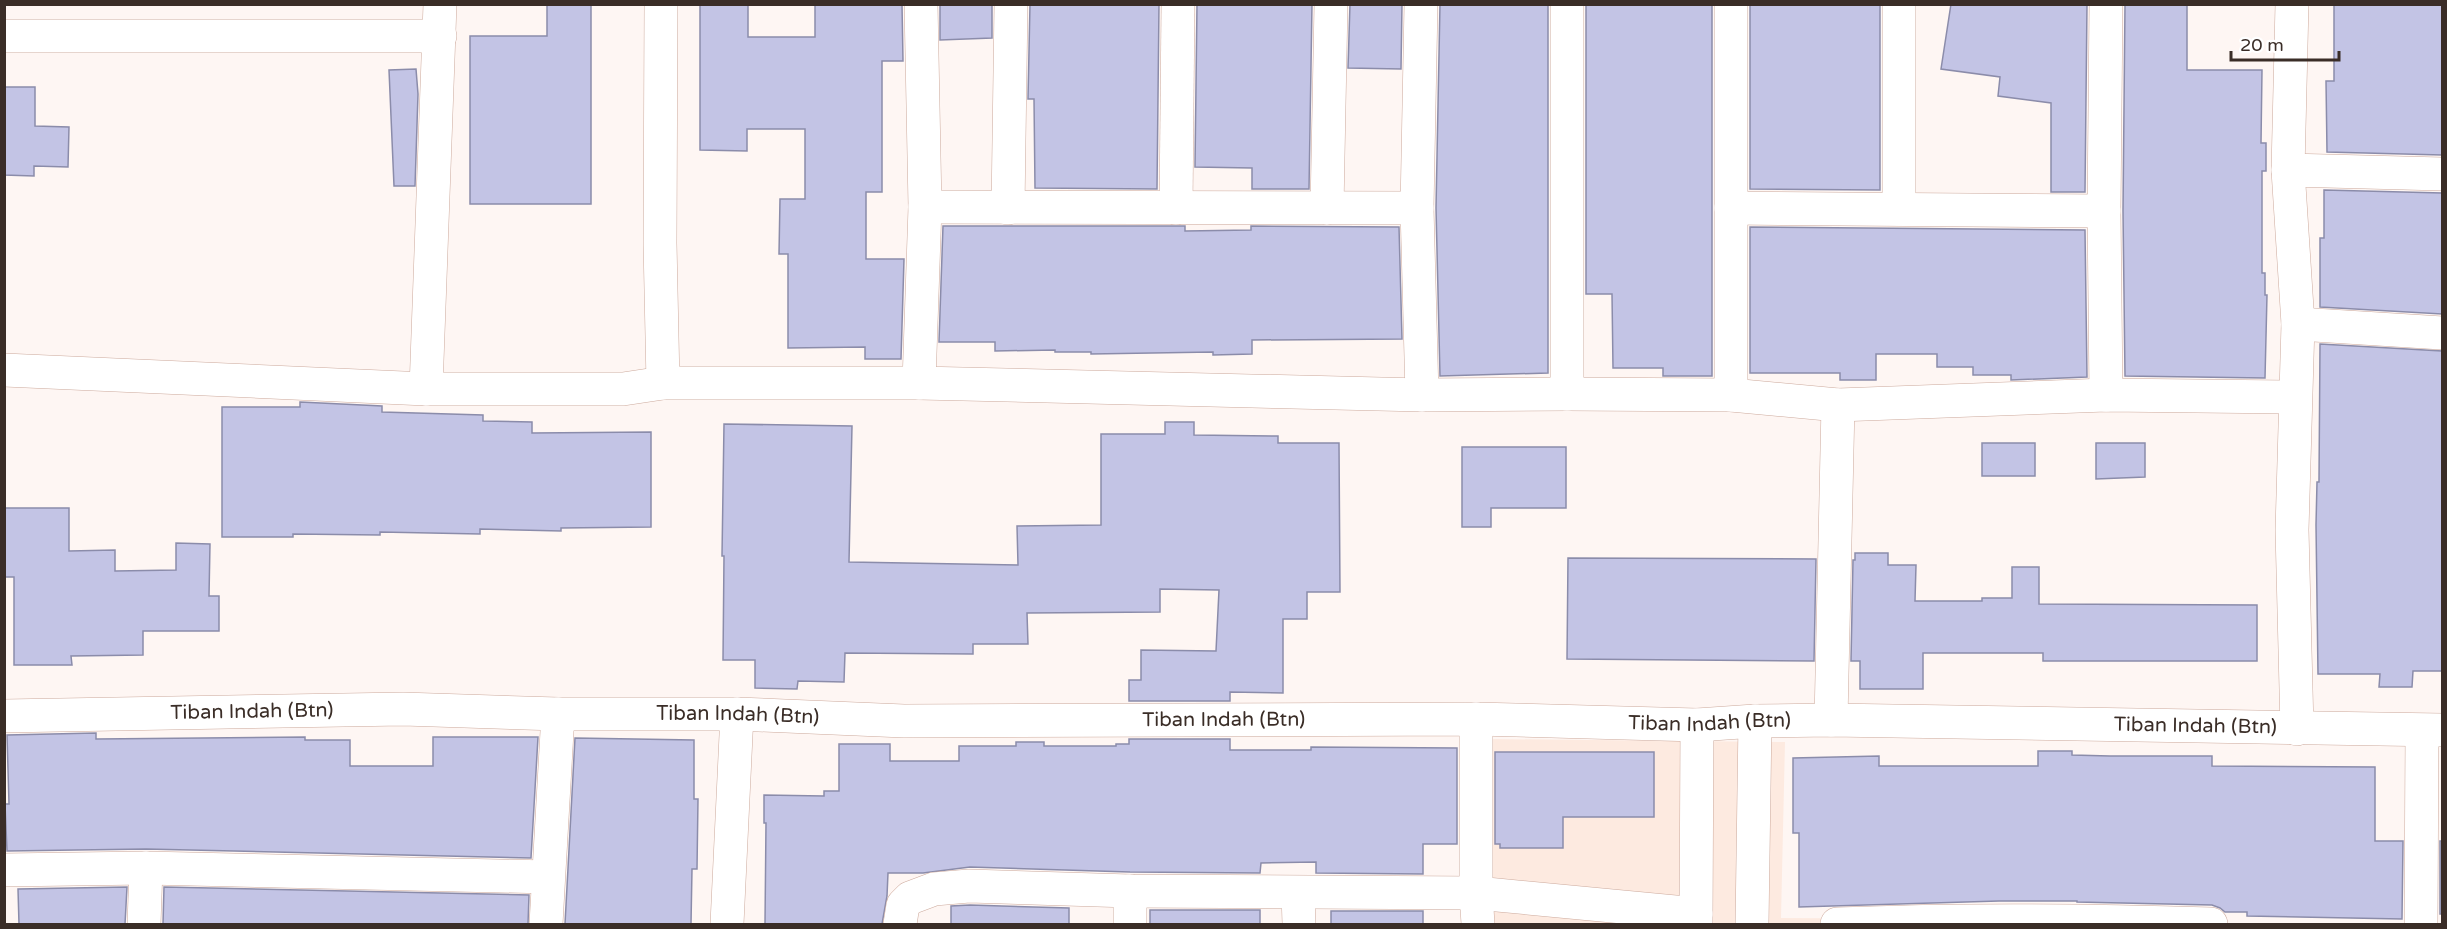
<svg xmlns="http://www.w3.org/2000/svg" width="2447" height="929" viewBox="0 0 2447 929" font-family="'Varela Round',sans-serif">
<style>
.commercial{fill:#fdeae0}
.building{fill:#c3c4e5;stroke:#8b8caa;stroke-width:1.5}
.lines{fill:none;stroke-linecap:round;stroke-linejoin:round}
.minor-casing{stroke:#cdaa9d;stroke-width:34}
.minor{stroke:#fff;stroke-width:33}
.labels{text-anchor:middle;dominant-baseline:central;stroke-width:6;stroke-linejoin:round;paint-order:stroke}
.street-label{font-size:20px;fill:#3a2d27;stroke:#fff}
</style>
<rect width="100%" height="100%" fill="#fef6f3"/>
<!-- commercial -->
<path class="commercial" d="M1488,739L1785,742L1781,918L1937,919V924H1488Z"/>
<!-- building -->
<g class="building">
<path d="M547,4H591V204H470V36H547Z"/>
<path d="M700,4H748V37H815V4H902L903,61H882V192H866V259H904L901,359H865V347L788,348V254H779L780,199H805V129H747V151L700,150Z"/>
<path d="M940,4H992V38L940,40Z"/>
<path d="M1030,4H1159L1157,189L1035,188L1034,99H1028Z"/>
<path d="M1197,4H1312L1309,189H1252V168L1195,167Z"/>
<path d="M1350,4H1402L1401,69L1348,68Z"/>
<path d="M1440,4H1548V373L1440,376L1436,208Z"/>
<path d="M1586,4H1712V376H1663V368H1613L1612,294H1586Z"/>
<path d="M1750,4H1880V190L1750,189Z"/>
<path d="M1951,4H2087L2085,192H2051V103L1998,96L2000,77L1941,69Z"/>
<path d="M2125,4H2187V70H2262L2261,143H2266V171H2262V273H2265V295H2267L2265,378L2125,376L2123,211Z"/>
<path d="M2334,4H2442V155L2327,152L2326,81H2334Z"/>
<path d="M416,69L418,94L415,186H394L389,70Z"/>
<path d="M4,87H35V126L69,127L68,167L34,166V176L4,175Z"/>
<path d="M2324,190L2442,193V314L2320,307V238H2324Z"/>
<path d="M943,226H1185V231L1251,230V226L1399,227L1402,339L1252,340V354L1213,355V352L1091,354V352H1055V350L995,351V342H939Z"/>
<path d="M1750,227L2085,230L2087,377L2011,380V375H1973V367H1937V354H1876V380H1840V373H1750Z"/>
<path d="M2320,344L2442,351V671H2413L2412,687H2379L2380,674H2318L2316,525L2317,482H2319Z"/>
<path d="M300,402L382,406V412L483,415V421L532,422V433L651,432V527L561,528V531L480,529V534L380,532V535L293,534V537H222V407H300Z"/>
<path d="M1165,422H1194V435L1278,436V443H1339L1340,592H1307V619H1283V693L1230,692V701H1129V680H1141V650L1216,651L1219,590L1160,589V612L1027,613L1028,644H973V654L845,653L844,682L798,681L797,689L755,688V660H723L724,556H722L724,424L852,426L849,562L1018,565L1017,526L1101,525V434H1165Z"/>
<rect x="1982" y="443" width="53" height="33"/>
<path d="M2096,443H2145V477L2096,479Z"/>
<path d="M1462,447H1566V508H1491V527H1462Z"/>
<path d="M4,508H69V551L115,550V571L176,570V543L210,544L209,596H219V631H143V655L71,656L72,665H14V577H4Z"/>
<path d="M1855,553H1888V565H1916L1915,601H1982V598H2012V567H2039V604L2257,605V661H2043V653H1923V689H1860V661H1851L1853,560H1855Z"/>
<path d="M1568,558L1816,559L1814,661L1567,659Z"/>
<path d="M96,733V739L305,737V740H350V766H433V737H538L531,858L146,849L7,851L5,804H9L7,735Z"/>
<path d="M575,738L694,740V799H698L697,869H692L691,924H565Z"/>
<path d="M1129,739H1230V750H1311V747L1457,748V844H1423V874L1316,873V862L1261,863L1260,873L1130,872L970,867L923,873H888L887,896L882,924H765L766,823H764V795L824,796V791H839V744H890V761H959V746H1016V742H1044V746H1116V744H1129Z"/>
<path d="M2038,751H2072V755L2110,756H2212V766L2375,767V841H2403L2402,919L2247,916V912H2225L2220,908L2212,905L2077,902V901H1999L1799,907V833H1793V758L1879,756V766H2038Z"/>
<path d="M1495,752H1654V817H1563V848H1500V844H1495Z"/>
<rect x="2440" y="841" width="2" height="73"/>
<path d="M127,887L125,924H19L18,889Z"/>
<path d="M164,887L529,895L528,924H163Z"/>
<path d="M970,905L1069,908V924H951V906Z"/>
<rect x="1150" y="910" width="110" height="14"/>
<rect x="1331" y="911" width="92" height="13"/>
</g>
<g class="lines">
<!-- minor casing -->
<g class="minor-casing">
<g id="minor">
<path d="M661,4L660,243L663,383"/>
<path d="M921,4L925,207L919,383L1422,395L1567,394L1731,395L1838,405L2106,395L2295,397"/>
<path d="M1421,4L1417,208L1422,395"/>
<path d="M1567,4V394"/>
<path d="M1731,4V395"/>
<path d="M1899,4V209"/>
<path d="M2106,4L2104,211L2106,395"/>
<path d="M2292,4L2288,170L2298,324L2292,530L2297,729"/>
<path d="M4,36H440"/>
<path d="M2288,170L2442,174"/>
<path d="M925,207L1417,208"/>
<path d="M1008,208L1011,4"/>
<path d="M1176,208L1178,4"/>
<path d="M1327,208L1331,4"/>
<path d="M1731,208L2104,211"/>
<path d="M2298,324L2442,333"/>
<path d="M4,370L426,389H623L663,383H919"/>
<path d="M426,389L440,4"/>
<path id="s1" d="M4,716L403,709L558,714H737L904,721L1476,719L1697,725L1755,721L1831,720L2442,730"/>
<path d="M1476,719V893L1478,924"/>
<path d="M1831,720L1838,405"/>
<path d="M4,870L146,868L548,877"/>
<path d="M1298,893L1299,924"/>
<path d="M144,924L146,868"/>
<path d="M546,924L558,714"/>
<path d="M727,924L737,714"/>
<path d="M900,924L903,905L910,898L934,889L969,886L1130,891L1476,893L1696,914"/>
<path d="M1130,924V891"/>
<path d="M1696,924L1697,725"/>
<path d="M1752,924L1755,721"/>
<path d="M1837,924C1962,919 2086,920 2211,924"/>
<path d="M2421,924L2422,731"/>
</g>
</g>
<!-- minor -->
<use href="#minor" class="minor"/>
</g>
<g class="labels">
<!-- street labels -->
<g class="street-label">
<text stroke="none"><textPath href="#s1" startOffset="248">Tiban Indah (Btn)</textPath></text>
<text stroke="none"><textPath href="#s1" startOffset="734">Tiban Indah (Btn)</textPath></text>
<text stroke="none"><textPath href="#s1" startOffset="1220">Tiban Indah (Btn)</textPath></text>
<text stroke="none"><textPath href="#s1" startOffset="1706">Tiban Indah (Btn)</textPath></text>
<text stroke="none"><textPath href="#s1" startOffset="2192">Tiban Indah (Btn)</textPath></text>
</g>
</g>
<!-- border -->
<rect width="2447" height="929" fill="none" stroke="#3a2d27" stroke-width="12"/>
<!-- scale -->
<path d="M2231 51v9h108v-9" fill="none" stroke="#3a2d27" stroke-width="3"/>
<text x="2240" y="51" font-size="18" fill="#3a2d27" stroke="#ffffff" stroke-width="4.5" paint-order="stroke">20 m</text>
</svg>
